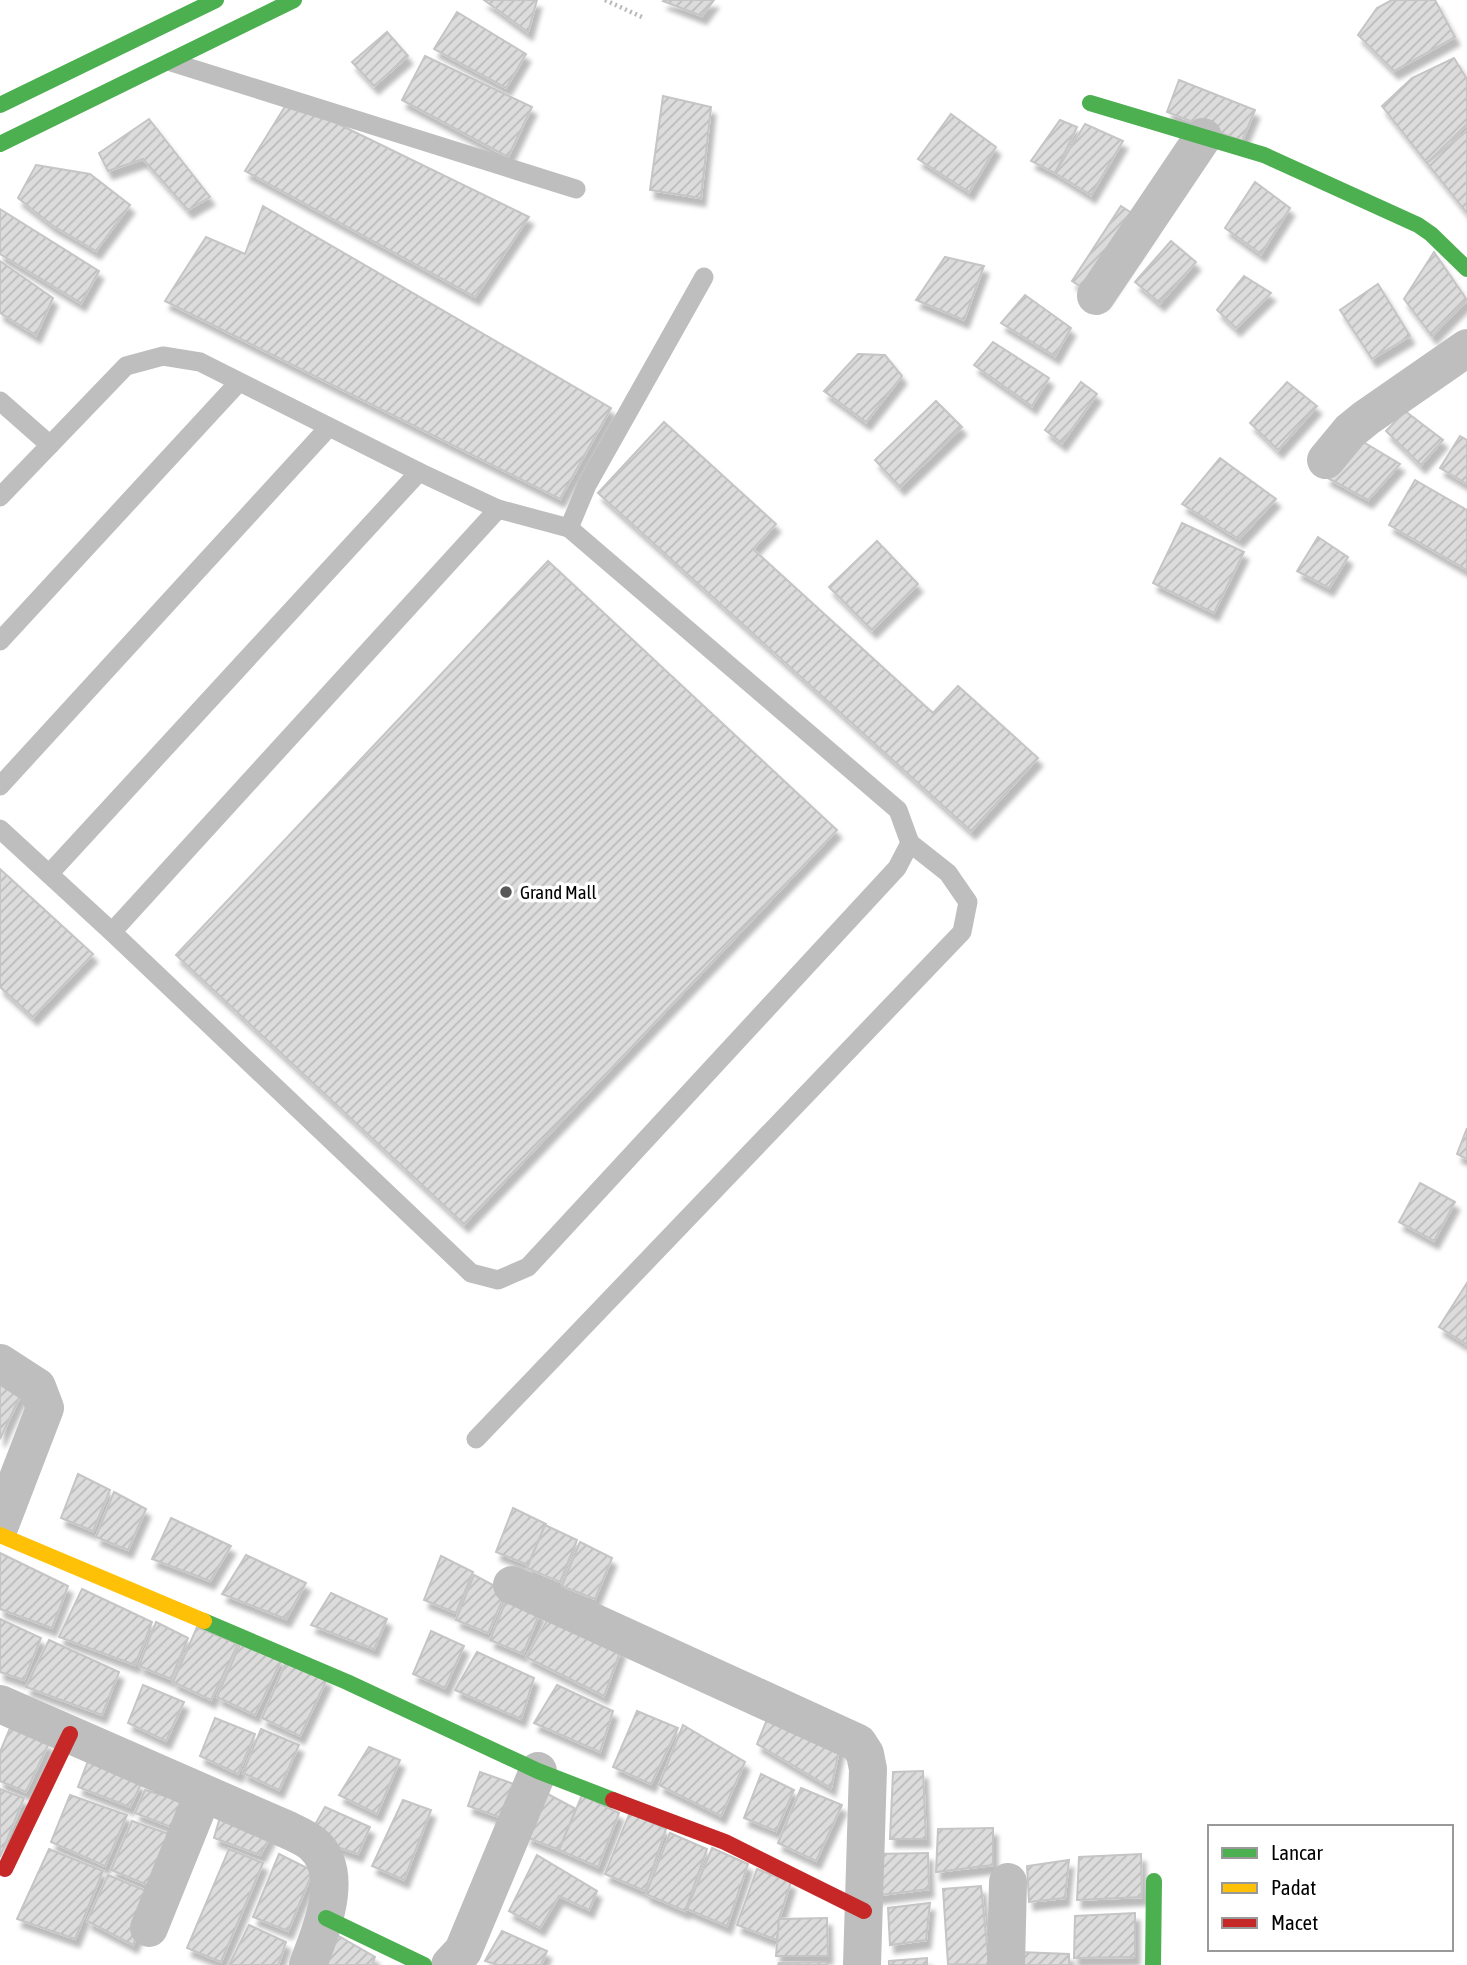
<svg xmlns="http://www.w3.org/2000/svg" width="1467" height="1965" viewBox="0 0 1467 1965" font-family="'Asap Condensed',sans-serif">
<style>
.building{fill:url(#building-hatch);stroke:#c5c5c5;stroke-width:2;filter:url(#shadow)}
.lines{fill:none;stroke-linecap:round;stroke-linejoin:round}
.path{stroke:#b8b8b8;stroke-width:4.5;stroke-dasharray:2 3.5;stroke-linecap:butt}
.lane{stroke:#bebebe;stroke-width:19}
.street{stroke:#bebebe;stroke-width:38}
.fast{stroke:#4caf50;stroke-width:16}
.slow{stroke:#ffc107;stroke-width:16}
.jam{stroke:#c62828;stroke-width:16}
.poi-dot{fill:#595959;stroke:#fff;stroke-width:2.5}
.labels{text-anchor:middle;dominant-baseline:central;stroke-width:7;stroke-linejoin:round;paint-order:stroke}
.poi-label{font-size:19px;fill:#000;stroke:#fff;text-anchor:start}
</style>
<defs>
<pattern id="building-hatch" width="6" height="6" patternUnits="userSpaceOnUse" patternTransform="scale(1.75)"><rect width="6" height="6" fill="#dcdcdc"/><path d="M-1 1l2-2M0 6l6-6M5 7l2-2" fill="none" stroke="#bbb"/></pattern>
<filter id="shadow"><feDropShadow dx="4.5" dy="8" stdDeviation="2" flood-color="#0004"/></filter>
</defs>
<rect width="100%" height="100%" fill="#fff"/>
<!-- building -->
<g class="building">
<path d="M484,0H537L528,32Z"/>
<path d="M664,0H714L702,16L663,1Z"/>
<path d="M1392,0H1435L1455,37L1394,71L1358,35L1377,8Z"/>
<path d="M457,12L526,54L506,88L434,49Z"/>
<path d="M387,32L408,56L374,86L352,62Z"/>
<path d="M425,56L532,107L508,157L402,100Z"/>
<path d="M1454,58L1467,79V124L1427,163L1382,106L1412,78Z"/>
<path d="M1179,80L1255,110L1242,141L1167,112Z"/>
<path d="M663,96L711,107L701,198L650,190Z"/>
<path d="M289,100L529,217L475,297L245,171Z"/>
<path d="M951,114L996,147L969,192L918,159Z"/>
<path d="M149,119L210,197L188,210L143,159L108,171L99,153Z"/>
<path d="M1060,120L1077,127L1055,173L1031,161Z"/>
<path d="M1085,124L1123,141L1091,195L1055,173Z"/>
<path d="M1467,131V213L1427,163Z"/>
<path d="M36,165L90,174L130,205L96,251L52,225L18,198Z"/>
<path d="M1255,182L1290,208L1261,254L1225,228Z"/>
<path d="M263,206L611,408L560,499L165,301L206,237L245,254Z"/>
<path d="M1121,206L1152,226L1102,301L1072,281Z"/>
<path d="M0,209L99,271L81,303L0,254Z"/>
<path d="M1171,241L1196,262L1160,303L1135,282Z"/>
<path d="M1434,252L1467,300L1432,336L1404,299Z"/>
<path d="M945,257L984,266L964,320L916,300Z"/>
<path d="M0,261L53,298L36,335L0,313Z"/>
<path d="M1244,276L1271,293L1236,328L1217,310Z"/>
<path d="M1378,284L1410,336L1372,359L1340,310Z"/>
<path d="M1025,295L1071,328L1055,356L1001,323Z"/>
<path d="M993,342L1049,378L1032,406L974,365Z"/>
<path d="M858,354L885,355L902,376L866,422L824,391Z"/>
<path d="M1081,382L1097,394L1062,443L1045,430Z"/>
<path d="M1287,382L1317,406L1278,450L1250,423Z"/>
<path d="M936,401L962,427L900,487L875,460Z"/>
<path d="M1405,411L1443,440L1421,465L1386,431Z"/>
<path d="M664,422L776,524L753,549L933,713L958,686L1038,758L971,831L598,493Z"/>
<path d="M1350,434L1400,464L1368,500L1326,477Z"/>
<path d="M1460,436L1467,440V484L1440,468Z"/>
<path d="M1220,458L1276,499L1239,539L1182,504Z"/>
<path d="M1415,480L1467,510V570L1389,525Z"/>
<path d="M1182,523L1244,552L1214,613L1153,583Z"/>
<path d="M1318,537L1348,557L1329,588L1297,571Z"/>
<path d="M877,541L918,584L872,630L829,587Z"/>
<path d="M548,561L837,830L464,1224L176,955Z"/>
<path d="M0,869L93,954L33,1017L0,987Z"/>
<path d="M1467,1128V1159L1457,1154Z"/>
<path d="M1420,1183L1455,1202L1434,1241L1399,1222Z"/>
<path d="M1467,1283V1342L1466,1344L1439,1327Z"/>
<path d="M0,1384L22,1392L0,1439Z"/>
<path d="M78,1474L110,1490L93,1531L61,1518Z"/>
<path d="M114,1492L146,1509L128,1550L96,1537Z"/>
<path d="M513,1508L546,1524L528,1565L496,1552Z"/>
<path d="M171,1518L231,1546L210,1581L152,1559Z"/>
<path d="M545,1525L577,1540L560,1582L527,1568Z"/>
<path d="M580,1542L612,1558L595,1599L562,1586Z"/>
<path d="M0,1553L68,1586L52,1628L0,1609Z"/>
<path d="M246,1555L306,1583L286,1619L222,1594Z"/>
<path d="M441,1556L473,1572L456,1613L424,1600Z"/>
<path d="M474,1575L506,1592L488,1633L456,1620Z"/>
<path d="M82,1589L152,1622L135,1665L59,1637Z"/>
<path d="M331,1593L387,1619L374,1649L311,1625Z"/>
<path d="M508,1596L540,1612L523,1654L490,1640Z"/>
<path d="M0,1619L41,1638L24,1680L0,1672Z"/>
<path d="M548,1619L621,1649L604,1696L526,1657Z"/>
<path d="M156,1622L188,1638L171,1679L139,1666Z"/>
<path d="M197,1627L238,1644L211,1700L173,1682Z"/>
<path d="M431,1631L464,1646L445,1688L413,1674Z"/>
<path d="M49,1640L119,1672L102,1715L26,1687Z"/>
<path d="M241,1642L282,1659L255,1715L217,1697Z"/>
<path d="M477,1652L534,1678L521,1719L455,1690Z"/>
<path d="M286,1662L327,1679L300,1736L262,1718Z"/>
<path d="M143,1685L184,1702L166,1741L128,1723Z"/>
<path d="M557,1685L613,1711L600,1752L534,1723Z"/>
<path d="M637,1711L678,1728L651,1784L613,1767Z"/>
<path d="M770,1712L840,1746L831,1788L757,1744Z"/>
<path d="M215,1718L255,1734L238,1774L200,1756Z"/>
<path d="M683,1725L745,1762L721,1816L659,1785Z"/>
<path d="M10,1728L49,1743L26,1792L0,1781V1752Z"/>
<path d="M261,1729L299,1745L279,1790L243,1773Z"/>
<path d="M369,1747L400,1760L377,1814L339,1795Z"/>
<path d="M88,1761L141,1784L130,1807L78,1787Z"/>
<path d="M923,1771L926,1839H890L893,1772Z"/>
<path d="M480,1772L514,1784L502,1818L468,1806Z"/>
<path d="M761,1774L794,1790L776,1831L744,1818Z"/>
<path d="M801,1788L842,1805L816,1861L778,1843Z"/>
<path d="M0,1789L24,1798L0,1857Z"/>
<path d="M145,1790L191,1804L181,1831L135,1813Z"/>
<path d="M544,1792L576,1809L559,1850L526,1837Z"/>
<path d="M70,1795L127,1815L105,1866L51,1842Z"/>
<path d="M582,1795L619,1813L598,1867L559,1850Z"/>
<path d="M403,1800L431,1810L404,1880L372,1866Z"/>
<path d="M325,1807L370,1827L358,1854L308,1837Z"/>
<path d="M630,1812L666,1829L645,1891L605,1874Z"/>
<path d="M220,1817L271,1835L260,1855L214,1838Z"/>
<path d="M132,1821L180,1838L157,1889L111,1870Z"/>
<path d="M993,1828V1865L936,1872L938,1829Z"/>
<path d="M670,1833L707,1849L685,1911L646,1894Z"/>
<path d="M712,1848L748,1864L727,1926L687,1909Z"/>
<path d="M49,1849L103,1871L75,1939L17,1919Z"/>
<path d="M229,1849L263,1863L221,1962L187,1948Z"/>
<path d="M928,1853L929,1889L872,1896L873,1854Z"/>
<path d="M279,1854L313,1871L288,1931L253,1917Z"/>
<path d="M1141,1854L1142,1897L1077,1900L1079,1857Z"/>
<path d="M537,1855L597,1891L589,1910L559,1896L540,1928L509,1911Z"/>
<path d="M1069,1860L1065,1898L1029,1902L1027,1866Z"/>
<path d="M757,1869L791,1882L779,1919L777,1940L737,1925Z"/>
<path d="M108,1875L156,1895L133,1945L87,1921Z"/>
<path d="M981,1886L989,1965L948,1964L943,1889Z"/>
<path d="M930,1903L926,1940L890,1945L888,1908Z"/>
<path d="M1135,1913V1957L1074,1958L1075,1916Z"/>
<path d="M827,1918L828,1956H776L779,1919Z"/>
<path d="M249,1925L286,1942L278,1965H229Z"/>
<path d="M502,1931L547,1951L541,1965H498L485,1961Z"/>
<path d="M337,1935L375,1957L372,1965H326Z"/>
<path d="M1019,1952L1069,1954V1965H1018Z"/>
<path d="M927,1958V1965H889V1961Z"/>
<path d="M827,1962V1965H778L779,1963Z"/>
</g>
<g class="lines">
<!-- path -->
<path class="path" d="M605,0L644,18"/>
<!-- lane -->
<g class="lane">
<path d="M171,62L576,189"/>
<path d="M0,401L50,445"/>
<path d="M0,497L126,366L163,356L200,362L419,472L498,509L569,528L898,810L910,843L897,868L528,1267L498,1280L471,1273L112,932L0,829"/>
<path d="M569,528L587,485L704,277"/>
<path d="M0,641L239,382"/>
<path d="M0,786L329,427"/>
<path d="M49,874L419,472"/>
<path d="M112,932L498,509"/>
<path d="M476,1439L962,932L968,902L948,873L910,843"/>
</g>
<!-- street -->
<g class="street">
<path d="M1096,296L1203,137"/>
<path d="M1326,460L1350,431L1366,418L1467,348"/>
<path d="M0,1363L37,1387L45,1408L0,1525"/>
<path d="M512,1585L858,1743L865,1754L868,1769L862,1965"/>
<path d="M0,1704L288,1830C296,1834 306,1838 313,1844C347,1873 320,1932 308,1965"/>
<path d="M149,1928L203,1794"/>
<path d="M450,1965L463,1951L538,1771"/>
<path d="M1006,1965L1008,1882"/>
</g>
<!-- fast -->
<g class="fast">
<path d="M1090,103L1264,155L1418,225L1431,234L1467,269"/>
<path d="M0,105L216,0"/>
<path d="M0,144L294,0"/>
<path d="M204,1621L347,1682L538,1771L613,1800"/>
<path d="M326,1918L424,1965"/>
<path d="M1153,1965L1154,1881"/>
</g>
<!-- slow -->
<path class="slow" d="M0,1535L204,1621"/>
<!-- jam -->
<g class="jam">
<path d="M613,1800L725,1842L864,1911"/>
<path d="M5,1869L70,1734"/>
</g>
</g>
<!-- markers -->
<circle class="poi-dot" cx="506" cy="892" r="7"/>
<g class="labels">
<!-- poi labels -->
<g class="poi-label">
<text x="520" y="892">Grand Mall</text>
</g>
</g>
<!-- legend -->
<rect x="1208" y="1825" width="245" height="126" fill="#ffffff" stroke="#999999" stroke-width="2"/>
<rect x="1222" y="1848" width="35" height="10" fill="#4caf50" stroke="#999999" stroke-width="2"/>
<text x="1271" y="1860" font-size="21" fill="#000000">Lancar</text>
<rect x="1222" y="1883" width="35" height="10" fill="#ffc107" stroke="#999999" stroke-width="2"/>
<text x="1271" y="1895" font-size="21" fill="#000000">Padat</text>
<rect x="1222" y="1918" width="35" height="10" fill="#c62828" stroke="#999999" stroke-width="2"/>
<text x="1271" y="1930" font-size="21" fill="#000000">Macet</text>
</svg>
